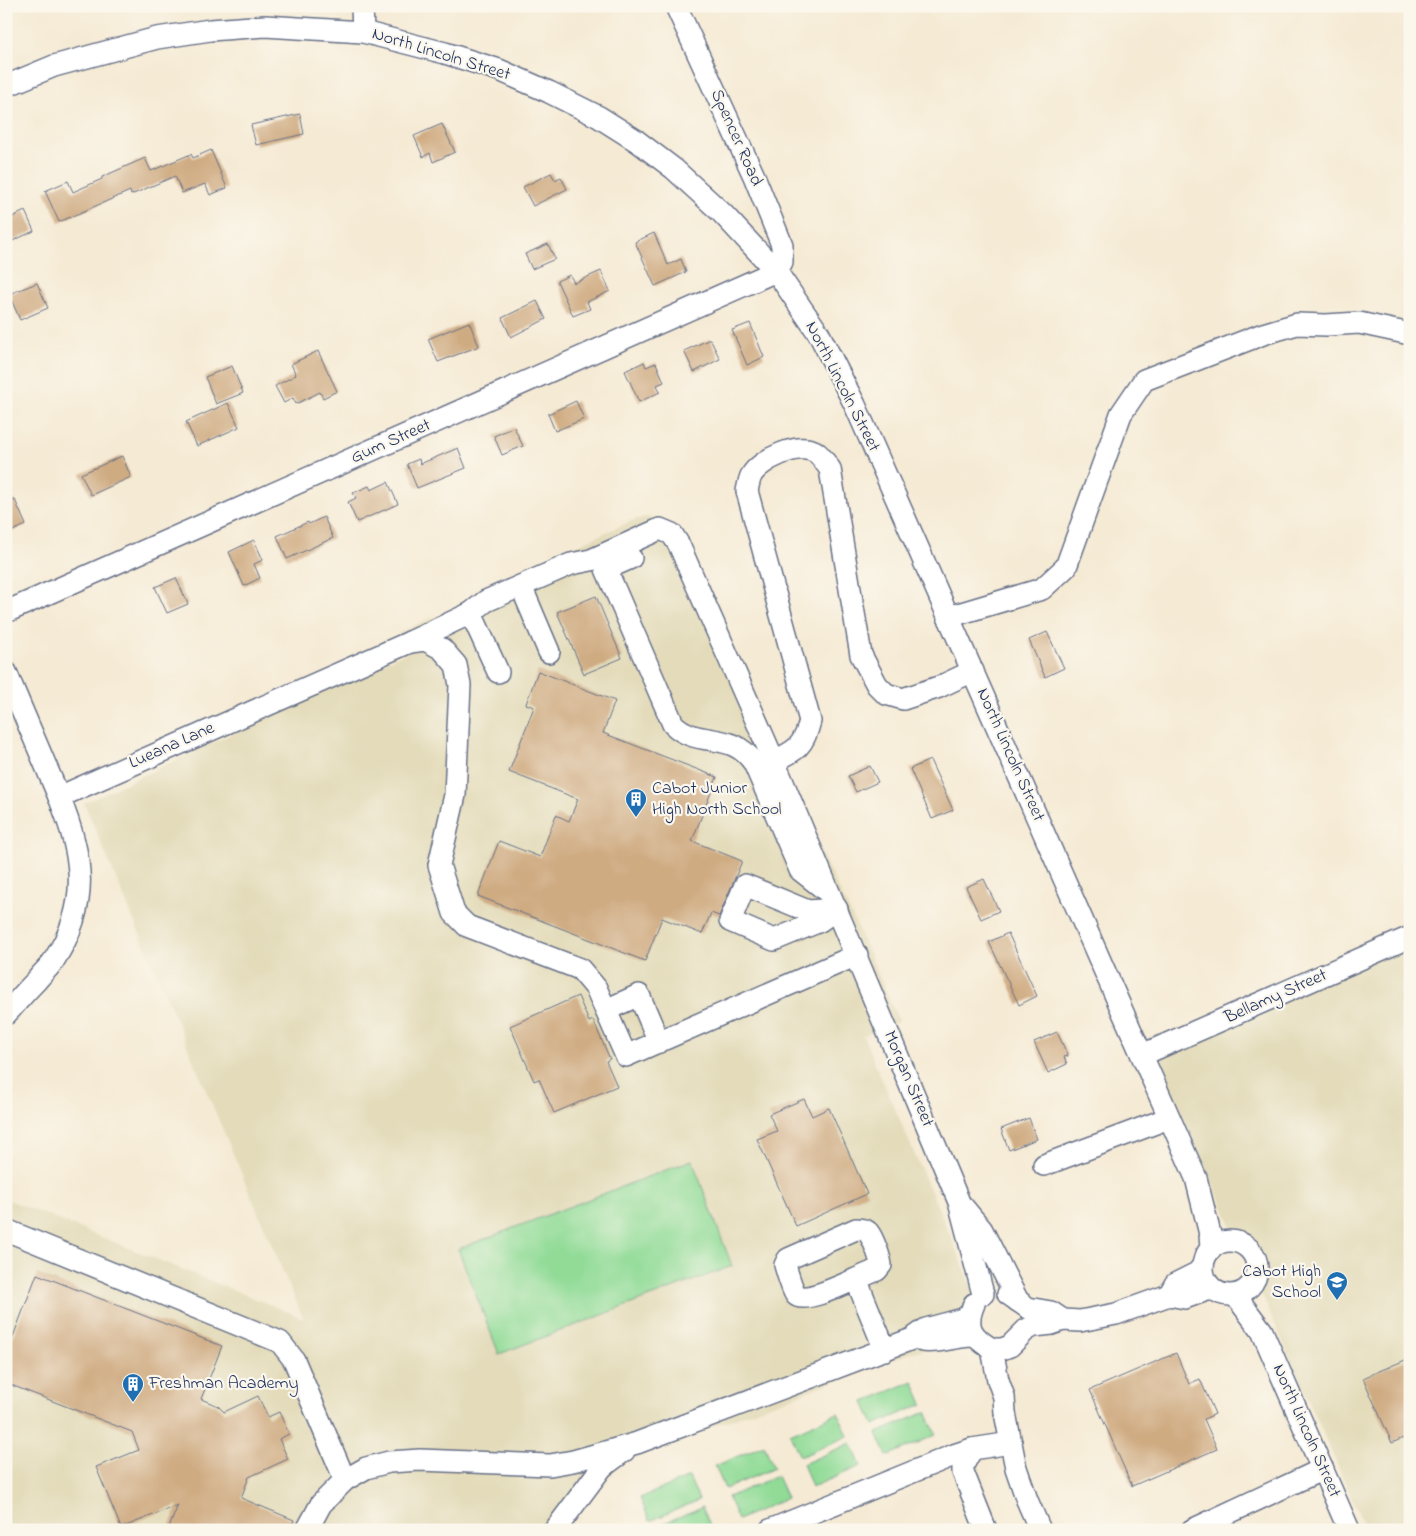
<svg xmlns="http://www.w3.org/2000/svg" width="1416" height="1536" viewBox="0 0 1416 1536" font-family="'Indie Flower',sans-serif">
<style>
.built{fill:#e3dbba}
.green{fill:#91db97;stroke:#56857a}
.building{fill:#cfab82}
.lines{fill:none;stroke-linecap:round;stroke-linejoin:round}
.minor-casing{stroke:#677087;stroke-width:24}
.minor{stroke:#fff;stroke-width:21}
.labels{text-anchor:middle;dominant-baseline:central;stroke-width:4.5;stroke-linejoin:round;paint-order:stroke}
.street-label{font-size:18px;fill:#1b2f5e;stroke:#fbf7ec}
.poi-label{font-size:18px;fill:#1b2f5e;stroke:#fbf7ec;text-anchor:start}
</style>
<rect width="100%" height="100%" fill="#fbf7ec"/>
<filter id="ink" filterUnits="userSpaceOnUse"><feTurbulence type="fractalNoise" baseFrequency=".02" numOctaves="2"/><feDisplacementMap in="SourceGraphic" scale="10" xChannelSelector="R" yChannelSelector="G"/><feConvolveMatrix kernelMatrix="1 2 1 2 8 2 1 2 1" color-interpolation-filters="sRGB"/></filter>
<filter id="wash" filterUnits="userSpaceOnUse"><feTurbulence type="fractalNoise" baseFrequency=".0096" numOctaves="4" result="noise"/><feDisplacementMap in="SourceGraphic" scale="20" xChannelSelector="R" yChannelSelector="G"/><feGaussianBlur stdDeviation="1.12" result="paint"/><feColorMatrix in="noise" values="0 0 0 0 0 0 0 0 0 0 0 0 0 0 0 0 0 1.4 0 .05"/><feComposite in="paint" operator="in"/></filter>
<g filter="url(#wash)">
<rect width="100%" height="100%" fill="#f5ead4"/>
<!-- built -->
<g class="built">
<path d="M646,517L658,518L669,523L811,833L853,918L899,1021L863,1036L970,1281L979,1311L983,1335L914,1352L623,1459L565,1530H6V1199L303,1318L84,803L407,652L399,633L451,610L462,604L476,590L634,520Z"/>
<path d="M1410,938V1530H1366L1164,1073L1162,1059L1164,1052Z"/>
</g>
<!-- green -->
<g class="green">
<path d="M692,1160L732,1266L499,1354L458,1249Z"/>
<path d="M913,1381L923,1404L874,1425L864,1402Z"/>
<path d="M926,1412L936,1435L887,1456L877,1433Z"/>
<path d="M838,1413L848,1436L800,1457L790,1434Z"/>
<path d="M851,1443L861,1466L812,1487L803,1464Z"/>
<path d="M764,1445L774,1468L725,1489L715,1466Z"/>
<path d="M777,1476L787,1498L738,1520L728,1497Z"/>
<path d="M689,1477L699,1500L650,1521L640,1498Z"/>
<path d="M702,1507L712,1530H654L653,1528Z"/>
</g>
<g id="blocks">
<!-- building -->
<g class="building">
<path d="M300,114L304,134L256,145L251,125Z"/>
<path d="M442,124L455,152L433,162L430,153L423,157L414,136Z"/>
<path d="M211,150L227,188L210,195L205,184L182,193L175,176L131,195L130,191L59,222L45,191L68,181L73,192L102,179V177L145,158L151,171L191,154L193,158Z"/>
<path d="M551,173L555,180L561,177L567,189L533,206L523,187Z"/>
<path d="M25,211L34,231L6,244V220Z"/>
<path d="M654,233L668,265L681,259L686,272L655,286L635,242Z"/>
<path d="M548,244L555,259L532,269L525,254Z"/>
<path d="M601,271L610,291L587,302L590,309L573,316L557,281L570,275L574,283Z"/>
<path d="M37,283L48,308L20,320L9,294Z"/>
<path d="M537,301L546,319L511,337L502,318Z"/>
<path d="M469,322L479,346L438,362L428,339Z"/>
<path d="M750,323L764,357L747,365L732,330Z"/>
<path d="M710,339L720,359L694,372L684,351Z"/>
<path d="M318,351L337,391L323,398L320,392L296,404L293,398L284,403L275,386L296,375L291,364Z"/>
<path d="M644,362L646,367L656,363L664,382L657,385L660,392L639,402L625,371Z"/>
<path d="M232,366L243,393L216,404L205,377Z"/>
<path d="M576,401L584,419L555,431L548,414Z"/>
<path d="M228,403L239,427L197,446L186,422Z"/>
<path d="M514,427L523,446L502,455L494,436Z"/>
<path d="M458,448L466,468L417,488L407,464L419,459L420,464Z"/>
<path d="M122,456L131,477L91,495L81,474Z"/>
<path d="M388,482L398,504L357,522L348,502L356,498L353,493L369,486L371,490Z"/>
<path d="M15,500L26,525L6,534V504Z"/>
<path d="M324,517L333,538L287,559L277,536L308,522L309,524Z"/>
<path d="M254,540L263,560L254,564L260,578L244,586L229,552Z"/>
<path d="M176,578L188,604L167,613L155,587Z"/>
<path d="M596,596L622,658L584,674L557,612Z"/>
<path d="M1047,632L1064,668L1045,677L1029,640Z"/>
<path d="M538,671L615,701L603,733L717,777L692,841L742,861L719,916L711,913L702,934L662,918L645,961L478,896L499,841L540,857L556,815L569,821L578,799L509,772L534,707L526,704Z"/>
<path d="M930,760L953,810L932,819L910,769Z"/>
<path d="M870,766L878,782L856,792L848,776Z"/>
<path d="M984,879L999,911L981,919L966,887Z"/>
<path d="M1008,933L1037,996L1019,1005L989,942Z"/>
<path d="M578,996L589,1022L593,1020L610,1059L606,1061L617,1086L554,1113L539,1079L534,1081L510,1026Z"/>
<path d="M1057,1032L1068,1056L1064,1057L1067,1064L1048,1073L1034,1042Z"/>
<path d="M804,1099L812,1116L829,1108L867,1194L796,1226L757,1139L777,1131L769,1114Z"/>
<path d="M1029,1118L1037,1139L1009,1150L1001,1129Z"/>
<path d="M37,1274L222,1346L201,1399L218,1406L224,1412L258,1396L268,1417L279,1412L289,1434L279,1439L288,1459L249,1477L241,1498L294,1520L290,1530H168L178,1505L121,1528L96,1467L139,1450L132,1432L6,1383V1355Z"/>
<path d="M1176,1353L1189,1384L1200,1379L1215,1414L1204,1419L1217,1449L1132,1486L1090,1390Z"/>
<path d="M1410,1358V1435L1392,1443L1363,1378Z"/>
</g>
</g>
</g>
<g filter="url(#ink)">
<use href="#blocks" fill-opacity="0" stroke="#677087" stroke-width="1"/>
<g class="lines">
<!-- minor casing -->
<g class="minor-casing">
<g id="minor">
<path d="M362,6L363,32"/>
<path d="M6,86L54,66L157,38L210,30L265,26L363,32L445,53L499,70L549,92L599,117L637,141L674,169L722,213L776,271L819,334L855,405L1196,1178L1210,1234L1211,1249"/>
<path d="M631,558L606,569L673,724C698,749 731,729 754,763L800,870L828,892"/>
<path d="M521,586L549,652"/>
<path d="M6,612L776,271L782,262V245L754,176L676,6"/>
<path d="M471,613L498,672"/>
<path d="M948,617L1042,589L1066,567L1121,414L1144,380L1263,334L1297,324L1326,325L1359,323L1410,334"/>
<path d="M410,642L425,640L442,649L456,665L460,685L455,795L439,865L454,913L467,926L580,969L596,988L626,1056L857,955"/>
<path d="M6,672L59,797L410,642L471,613L486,601L571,564L591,560L660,529L672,534L679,545L774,761L959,1202L983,1294"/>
<path d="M774,761C796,751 804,746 810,721L747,491C748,487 749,480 751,476C759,460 801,440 817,453C822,457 826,464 830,469L861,655L877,685L886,694L903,699L939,687L973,671"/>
<path d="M745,885L808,911L837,909L820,921L774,940L730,921Z"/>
<path d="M606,1010L639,995L659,1042"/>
<path d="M6,1014C16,1003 26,991 37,980C42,973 50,967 54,960C91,904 83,855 59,797"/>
<path d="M1142,1055L1410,937"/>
<path d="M1044,1165L1169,1118"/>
<path d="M963,1207L982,1230L1018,1301"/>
<path d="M6,1230L280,1342L294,1360L345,1480"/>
<circle cx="1230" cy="1268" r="27"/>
<path d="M856,1279C846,1283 804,1304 796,1295C792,1289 787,1272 785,1265L788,1259L856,1229C860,1229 865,1229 868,1232C873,1238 880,1257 881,1265L877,1270L856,1279L885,1350"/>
<path d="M1008,1294L1028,1308L1051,1312L1063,1320"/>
<path d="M1169,1295L1175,1284L1197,1273L1203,1266"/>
<path d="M1235,1295L1262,1331L1349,1530"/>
<path d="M974,1304C964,1327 972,1337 992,1349L998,1380L1004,1397L1005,1413L1016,1468L1027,1500L1040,1530"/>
<path d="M922,1341C940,1344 957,1335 974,1336"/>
<path d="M992,1349H1002L1010,1346L1026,1330L1034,1326L1052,1324L1063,1320L1080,1321L1116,1314L1169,1295L1185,1298L1207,1290H1214"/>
<path d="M972,1449L963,1465V1472L986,1530"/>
<path d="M307,1530L321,1504L345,1480L366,1468L389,1462L420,1460L550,1465L573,1461L637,1443L912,1339L926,1329L963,1319L970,1314"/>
<path d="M555,1530L602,1467L624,1451"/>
<path d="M770,1530L954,1455L972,1449L1011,1443"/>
<path d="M1192,1530L1323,1469"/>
</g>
</g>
<!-- minor -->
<use href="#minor" class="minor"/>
</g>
</g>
<!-- icons -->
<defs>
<g id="building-pin" transform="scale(1.125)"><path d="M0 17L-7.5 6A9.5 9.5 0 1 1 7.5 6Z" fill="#1f6fb2" stroke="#fbf7ec"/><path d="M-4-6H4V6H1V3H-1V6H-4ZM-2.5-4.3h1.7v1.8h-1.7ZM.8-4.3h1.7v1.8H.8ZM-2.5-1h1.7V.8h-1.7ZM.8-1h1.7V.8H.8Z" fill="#fff"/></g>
<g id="school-pin" transform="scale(1.125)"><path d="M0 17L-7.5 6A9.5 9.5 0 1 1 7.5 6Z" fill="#1f6fb2" stroke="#fbf7ec"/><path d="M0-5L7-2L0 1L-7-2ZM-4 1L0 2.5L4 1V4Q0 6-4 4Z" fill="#fff"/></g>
</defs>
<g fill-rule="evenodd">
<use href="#building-pin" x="636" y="799"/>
<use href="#school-pin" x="1337" y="1282"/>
<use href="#building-pin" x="133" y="1384"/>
</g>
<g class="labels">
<!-- street labels -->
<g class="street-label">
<text transform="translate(441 55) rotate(17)">North Lincoln Street</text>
<text transform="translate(736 138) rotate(66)">Spencer Road</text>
<text transform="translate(842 387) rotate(63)">North Lincoln Street</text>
<text transform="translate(391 442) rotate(-24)">Gum Street</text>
<text transform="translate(172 746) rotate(-24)">Lueana Lane</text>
<text transform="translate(1010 755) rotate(66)">North Lincoln Street</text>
<text transform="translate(1276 997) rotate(-24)">Bellamy Street</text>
<text transform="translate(908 1079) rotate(67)">Morgan Street</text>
<text transform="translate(1306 1431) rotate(66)">North Lincoln Street</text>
</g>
<!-- poi labels -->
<g class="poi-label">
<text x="652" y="789">Cabot Junior<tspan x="652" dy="21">High North School</tspan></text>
<text x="1321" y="1272" text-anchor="end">Cabot High<tspan x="1321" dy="21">School</tspan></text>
<text x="149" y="1384">Freshman Academy</text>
</g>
</g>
<!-- margin -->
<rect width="1416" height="1536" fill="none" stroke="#fbf7ec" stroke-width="25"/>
</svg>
